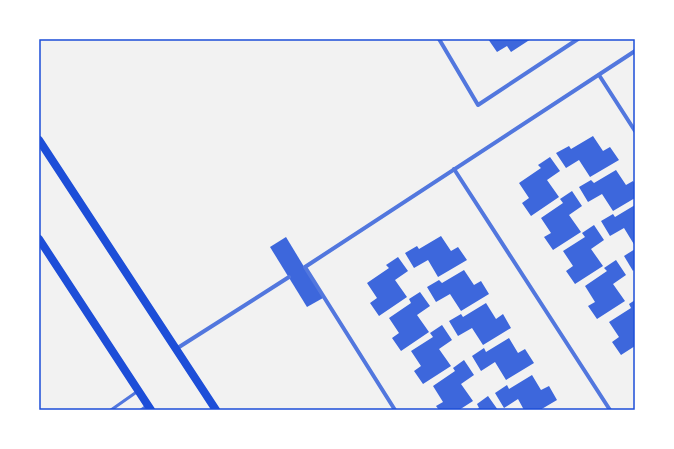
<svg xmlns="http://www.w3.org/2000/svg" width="674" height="449" viewBox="0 0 674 449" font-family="Inter,sans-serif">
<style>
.building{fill:#3d67dc}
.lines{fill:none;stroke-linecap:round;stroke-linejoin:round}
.service{stroke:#5277de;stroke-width:3}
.minor{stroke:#5277de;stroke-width:4}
.secondary{stroke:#1d4ed8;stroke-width:8}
.neatline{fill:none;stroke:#1d4ed8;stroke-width:1.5}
</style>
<rect width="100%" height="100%" fill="#f2f2f2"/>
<!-- building -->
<g class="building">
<path d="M488,39H531L511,52L507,46L497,52Z"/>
<path d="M593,136L603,151L610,147L619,160L590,177L579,160L566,168L556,153L569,146L571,149Z"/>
<path d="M550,157L560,171L547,180L559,197L531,216L522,203L529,198L519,183L541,168L538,165Z"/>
<path d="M616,170L626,185L633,181L635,184V198L613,211L602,194L588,202L579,187L591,180L594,183Z"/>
<path d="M572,191L582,206L569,215L581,232L553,250L544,237L551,233L541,218L563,203L560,199Z"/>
<path d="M635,205V246L624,228L610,236L601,221L613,214L615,217Z"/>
<path d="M594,225L604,240L591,249L603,266L575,284L566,271L573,266L563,251L585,237L582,233Z"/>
<path d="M441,236L451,251L458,247L467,260L438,277L428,260L414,268L405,253L417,246L419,249Z"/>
<path d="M286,237L323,298L307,307L270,247Z"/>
<path d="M635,249V269L633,271L624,256Z"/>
<path d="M398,257L408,271L395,280L407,297L379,316L370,303L377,298L367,283L389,268L386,265Z"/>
<path d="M616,260L626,275L613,284L625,301L597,319L588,306L595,302L585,286L607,271L604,268Z"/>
<path d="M464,270L474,285L481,281L489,294L461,311L450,294L436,302L427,287L439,280L442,283Z"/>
<path d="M420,292L430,306L417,315L429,332L401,351L392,338L399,333L389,318L411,303L409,299Z"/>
<path d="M635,300V346L621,355L612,342L619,337L609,322L631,308L629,304Z"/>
<path d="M486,303L496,319L503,314L511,328L483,345L472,328L458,336L449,321L461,314L463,317Z"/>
<path d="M442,325L452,340L439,349L451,366L423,384L414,371L421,366L411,351L433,337L430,333Z"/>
<path d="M509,338L518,353L525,349L534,363L506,380L495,362L481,371L472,356L484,348L486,352Z"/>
<path d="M464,360L474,375L461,384L473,401L459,410H439L436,406L443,402L433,386L455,371L453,368Z"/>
<path d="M532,375L541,390L549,386L557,400L540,410H524L518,399L504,408L495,393L507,385L509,389Z"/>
<path d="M488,396L498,410H476L479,408L477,404Z"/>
</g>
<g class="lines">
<!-- service -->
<g class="service">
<path d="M111,410L138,391"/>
<path d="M141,410L148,405"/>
</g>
<!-- minor -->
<g class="minor">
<path d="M439,39L478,105L578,39"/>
<path d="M599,75L635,131"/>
<path d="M454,169L610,410"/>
<path d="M176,349L289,277"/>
<path d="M395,410L305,267L635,51"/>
</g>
<!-- secondary -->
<g class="secondary">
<path d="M39,140L216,410"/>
<path d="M39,239L151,410"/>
</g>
</g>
<!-- border -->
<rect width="674" height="449" fill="none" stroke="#ffffff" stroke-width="80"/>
<rect x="40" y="40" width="594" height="369" class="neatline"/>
</svg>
